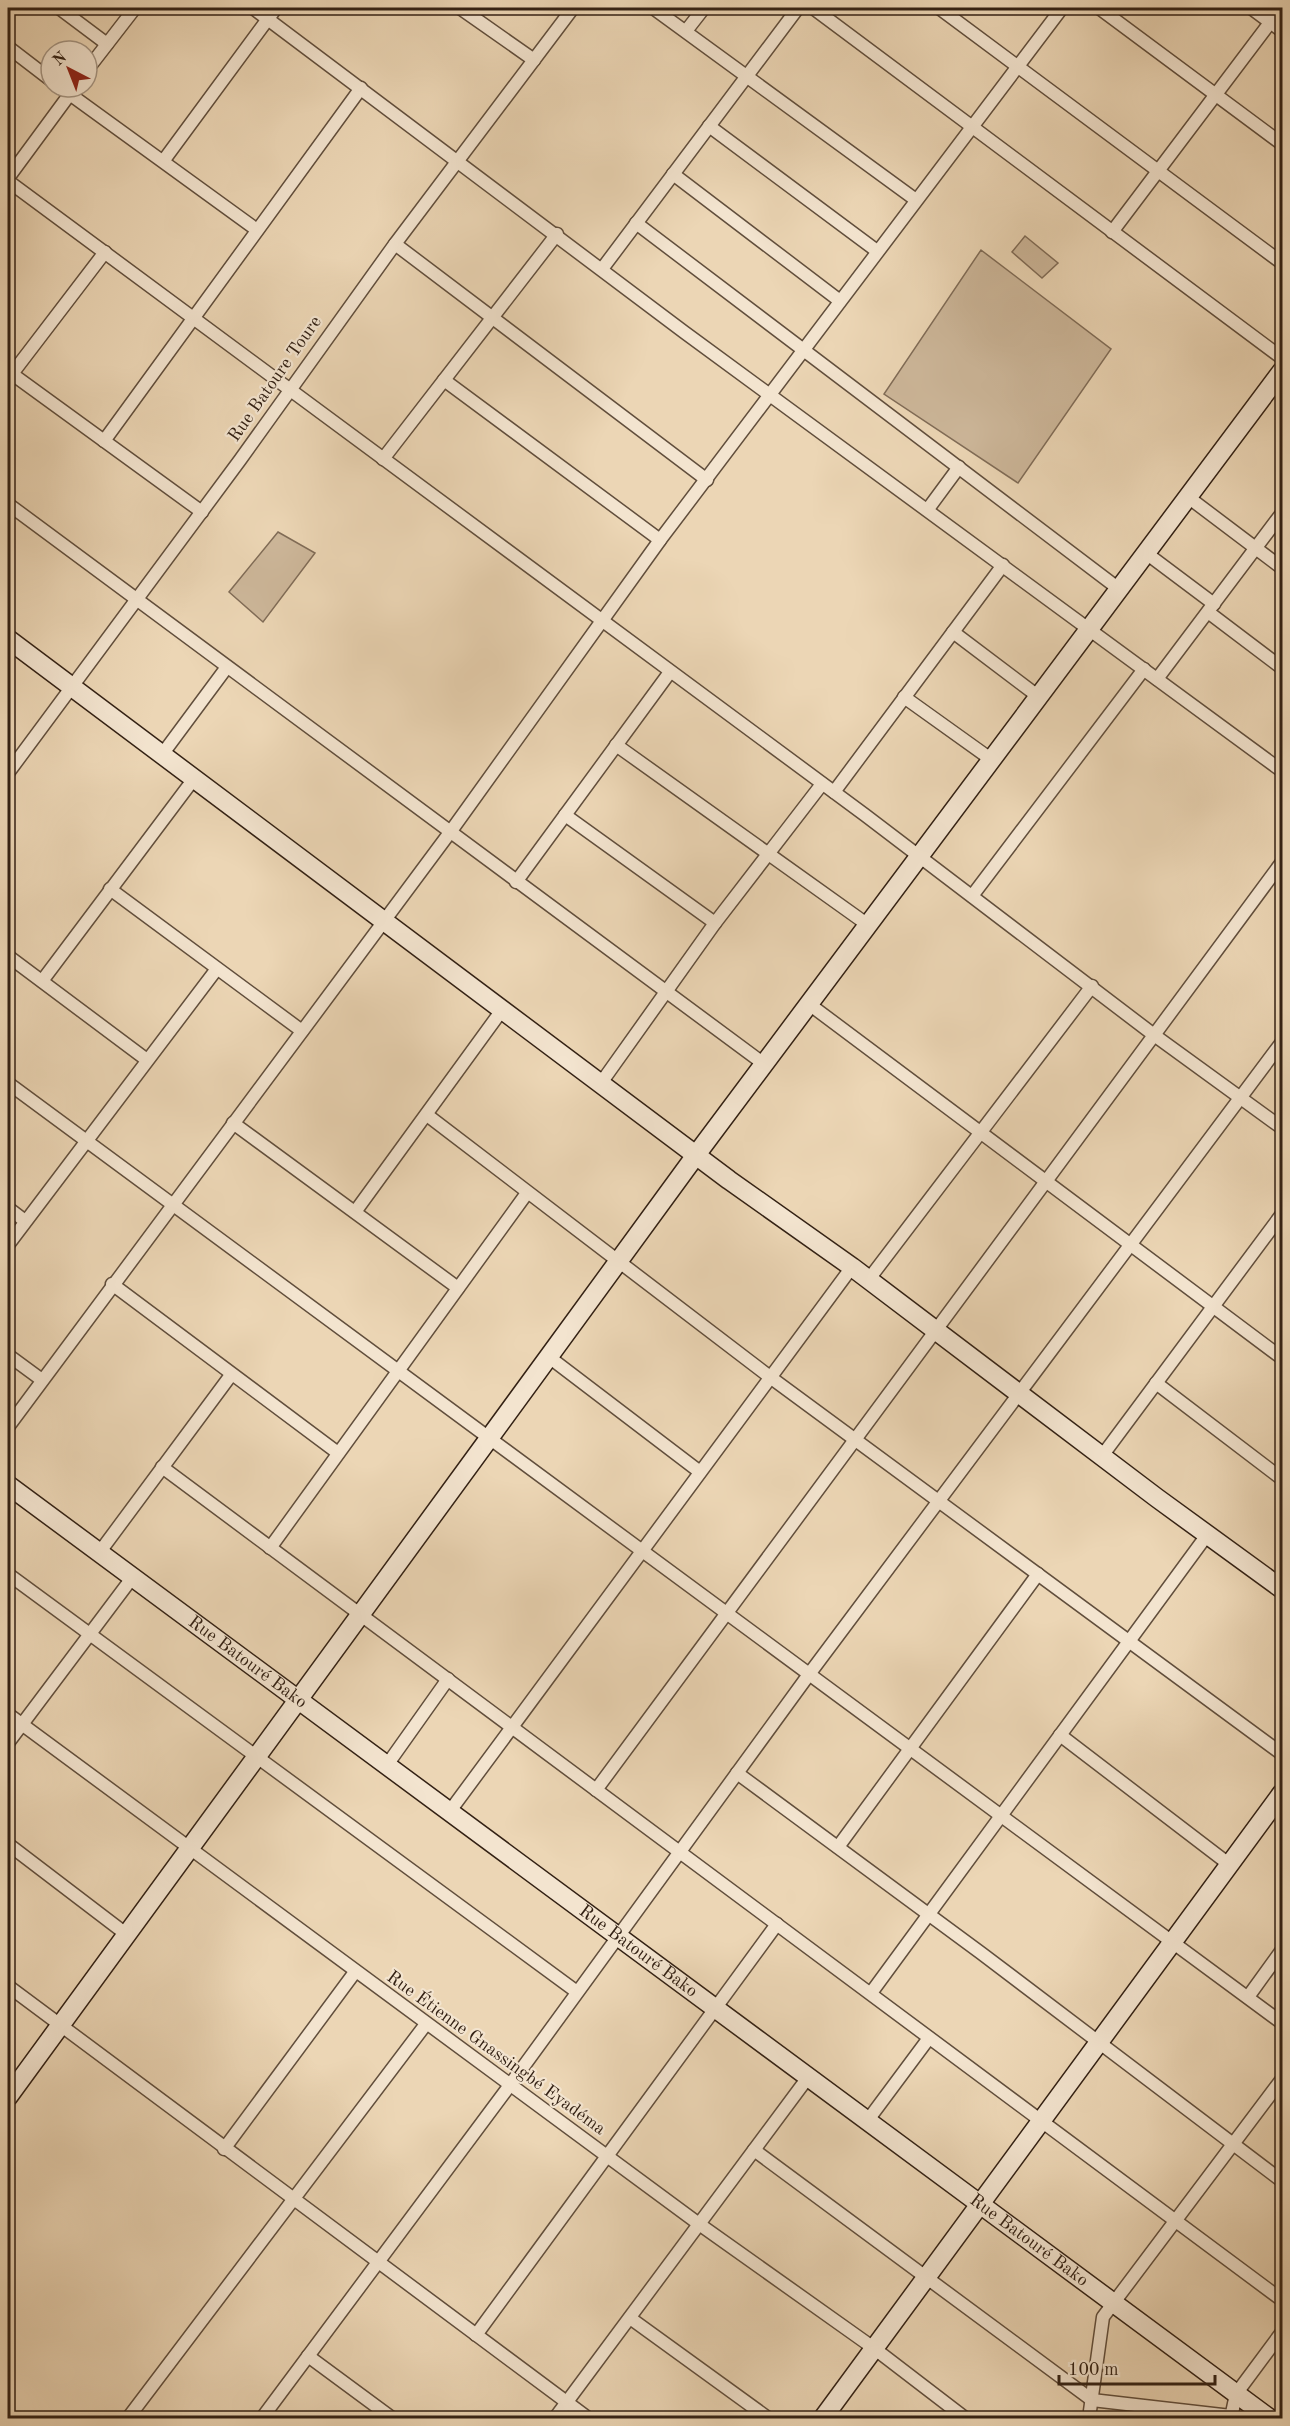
<svg xmlns="http://www.w3.org/2000/svg" width="1290" height="2426" viewBox="0 0 1290 2426" font-family="'Old Standard TT',serif">
<style>
.green{fill:#cdb79a;stroke:#806c57;stroke-width:1.5}
.lines{fill:none;stroke-linecap:round;stroke-linejoin:round}
.street-casing{stroke:#614e3c;stroke-width:15}
.secondary-casing{stroke:#332114;stroke-width:21}
.street{stroke:#f3e4cf;stroke-width:12}
.secondary{stroke:#f3e4cf;stroke-width:18}
.labels{text-anchor:middle;dominant-baseline:central;stroke-width:4.5;stroke-linejoin:round;paint-order:stroke}
.street-label{font-size:18px;fill:#332114;stroke:#f3e4cf}
</style>
<rect width="100%" height="100%" fill="#ecd6b5"/>
<filter id="stains"><feTurbulence type="fractalNoise" baseFrequency=".00333" numOctaves="4"/><feColorMatrix values="0 0 0 0 .2 0 0 0 0 .09 0 0 0 0 .02 0 0 0 .5 -.17"/></filter>
<radialGradient id="worn" r=".72"><stop offset=".6" stop-color="#630" stop-opacity="0"/><stop offset="1" stop-color="#630" stop-opacity=".3"/></radialGradient>
<!-- green -->
<g class="green">
<path d="M1025,236L1058,263L1042,278L1012,252Z"/>
<path d="M981,250L1111,349L1018,483L884,394Z"/>
<path d="M278,532L315,553L263,622L229,592Z"/>
</g>
<g class="lines">
<!-- street casing -->
<g class="street-casing">
<g id="street">
<path d="M59,8L107,44"/>
<path d="M253,8L684,332L1282,771"/>
<path d="M460,8L534,60"/>
<path d="M653,8L916,200"/>
<path d="M813,8L1282,358"/>
<path d="M939,8L1282,263"/>
<path d="M1099,8L1282,144"/>
<path d="M1251,8L1282,31"/>
<path d="M686,31L704,8"/>
<path d="M8,47L51,80"/>
<path d="M87,70L135,8"/>
<path d="M60,87L257,230"/>
<path d="M709,126L877,251"/>
<path d="M164,160L276,8"/>
<path d="M673,174L840,301"/>
<path d="M8,178L75,87"/>
<path d="M8,181L865,815L1154,1035L1282,1128"/>
<path d="M636,223L1119,589"/>
<path d="M1112,232L1281,8"/>
<path d="M395,244L707,480"/>
<path d="M602,269L798,8"/>
<path d="M8,371L202,512"/>
<path d="M8,379L105,252"/>
<path d="M444,380L660,540"/>
<path d="M104,441L361,88"/>
<path d="M383,459L557,234"/>
<path d="M1188,497L1282,568"/>
<path d="M8,504L764,1064"/>
<path d="M928,509L959,467"/>
<path d="M1146,553L1214,604"/>
<path d="M1208,612L1282,668"/>
<path d="M953,632L1039,697"/>
<path d="M1157,679L1282,513"/>
<path d="M904,697L992,760"/>
<path d="M616,745L868,925"/>
<path d="M161,756L227,667"/>
<path d="M8,773L240,460L395,244L573,8"/>
<path d="M834,792L1003,565"/>
<path d="M565,815L715,923"/>
<path d="M516,882L670,672"/>
<path d="M110,889L302,1031"/>
<path d="M972,896L1144,669"/>
<path d="M8,956L147,1060"/>
<path d="M42,981L193,780"/>
<path d="M809,1004L1282,1358"/>
<path d="M8,1083L1282,2023"/>
<path d="M601,1083L715,923L822,784"/>
<path d="M427,1115L770,1377L1282,1754"/>
<path d="M233,1123L458,1288"/>
<path d="M8,1208L25,1221"/>
<path d="M355,1212L502,1010"/>
<path d="M8,1245L216,970"/>
<path d="M869,1279L1092,986"/>
<path d="M112,1284L338,1453"/>
<path d="M8,1355L42,1380"/>
<path d="M549,1357L700,1472"/>
<path d="M1156,1383L1282,1479"/>
<path d="M8,1427L451,831L660,540L1062,8"/>
<path d="M1102,1456L1282,1214"/>
<path d="M162,1467L1282,2300"/>
<path d="M270,1548L527,1193"/>
<path d="M99,1553L231,1375"/>
<path d="M8,1574L577,1992"/>
<path d="M8,1714L699,2224L875,2349L965,2418"/>
<path d="M1060,1735L1230,1865"/>
<path d="M8,1743L132,1578"/>
<path d="M387,1765L448,1679"/>
<path d="M737,1773L981,1953L1282,2181"/>
<path d="M596,1790L1282,862"/>
<path d="M450,1811L852,1267"/>
<path d="M8,1844L126,1934"/>
<path d="M838,1847L1038,1574"/>
<path d="M8,1986L588,2418"/>
<path d="M871,1993L1207,1535"/>
<path d="M1248,1997L1282,1950"/>
<path d="M868,2120L929,2038"/>
<path d="M224,2149L355,1972"/>
<path d="M754,2150L1092,2400L1231,2416"/>
<path d="M630,2318L768,2418"/>
<path d="M476,2335L777,1924"/>
<path d="M308,2356L392,2418"/>
<path d="M128,2418L426,2024"/>
<path d="M262,2418L510,2085L810,1673L1282,1042"/>
<path d="M555,2418L809,2076"/>
<path d="M1089,2418L1103,2317L1282,2079"/>
<path d="M1231,2418L1236,2394L1282,2332"/>
</g>
</g>
<!-- secondary casing -->
<g class="secondary-casing">
<g id="secondary">
<path d="M8,639L729,1180L852,1267L1157,1498L1282,1589"/>
<path id="s1" d="M8,1485L1269,2418"/>
<path d="M8,2097L696,1155L1282,371"/>
<path d="M823,2418L1282,1793"/>
</g>
</g>
<!-- street -->
<use href="#street" class="street"/>
<!-- secondary -->
<use href="#secondary" class="secondary"/>
</g>
<g class="labels">
<!-- street labels -->
<g class="street-label">
<text transform="translate(275 379) rotate(-55)">Rue Batoure Toure</text>
<text stroke="none"><textPath href="#s1" startOffset="298">Rue Batouré Bako</textPath></text>
<text stroke="none"><textPath href="#s1" startOffset="784">Rue Batouré Bako</textPath></text>
<text transform="translate(496 2053) rotate(36)">Rue Étienne Gnassingbé Eyadéma</text>
<text stroke="none"><textPath href="#s1" startOffset="1270">Rue Batouré Bako</textPath></text>
</g>
</g>
<!-- margin -->
<rect width="1290" height="2426" fill="none" stroke="#ecd6b5" stroke-width="30"/>
<rect x="9" y="9" width="1272" height="2408" fill="none" stroke="#332114" stroke-width="3"/>
<rect x="15" y="15" width="1260" height="2396" fill="none" stroke="#332114" stroke-width="1.5"/>
<!-- north arrow -->
<g transform="translate(69 69) rotate(318)"><circle r="28" fill="#f3e4cf" stroke="#a69684" stroke-width="1.5"/>
<path d="M0-4.5L10 22L0 15L-10 22Z" fill="#8f2418"/>
<text y="-9" font-size="16" font-weight="bold" text-anchor="middle" fill="#332114">N</text>
</g>
<!-- scale -->
<path d="M1059 2375v9h156v-9" fill="none" stroke="#332114" stroke-width="3"/>
<text x="1068" y="2375" font-size="18" fill="#332114" stroke="#f3e4cf" stroke-width="4.5" paint-order="stroke">100 m</text>
<rect width="100%" height="100%" filter="url(#stains)"/>
<rect width="100%" height="100%" fill="url(#worn)"/>
</svg>
